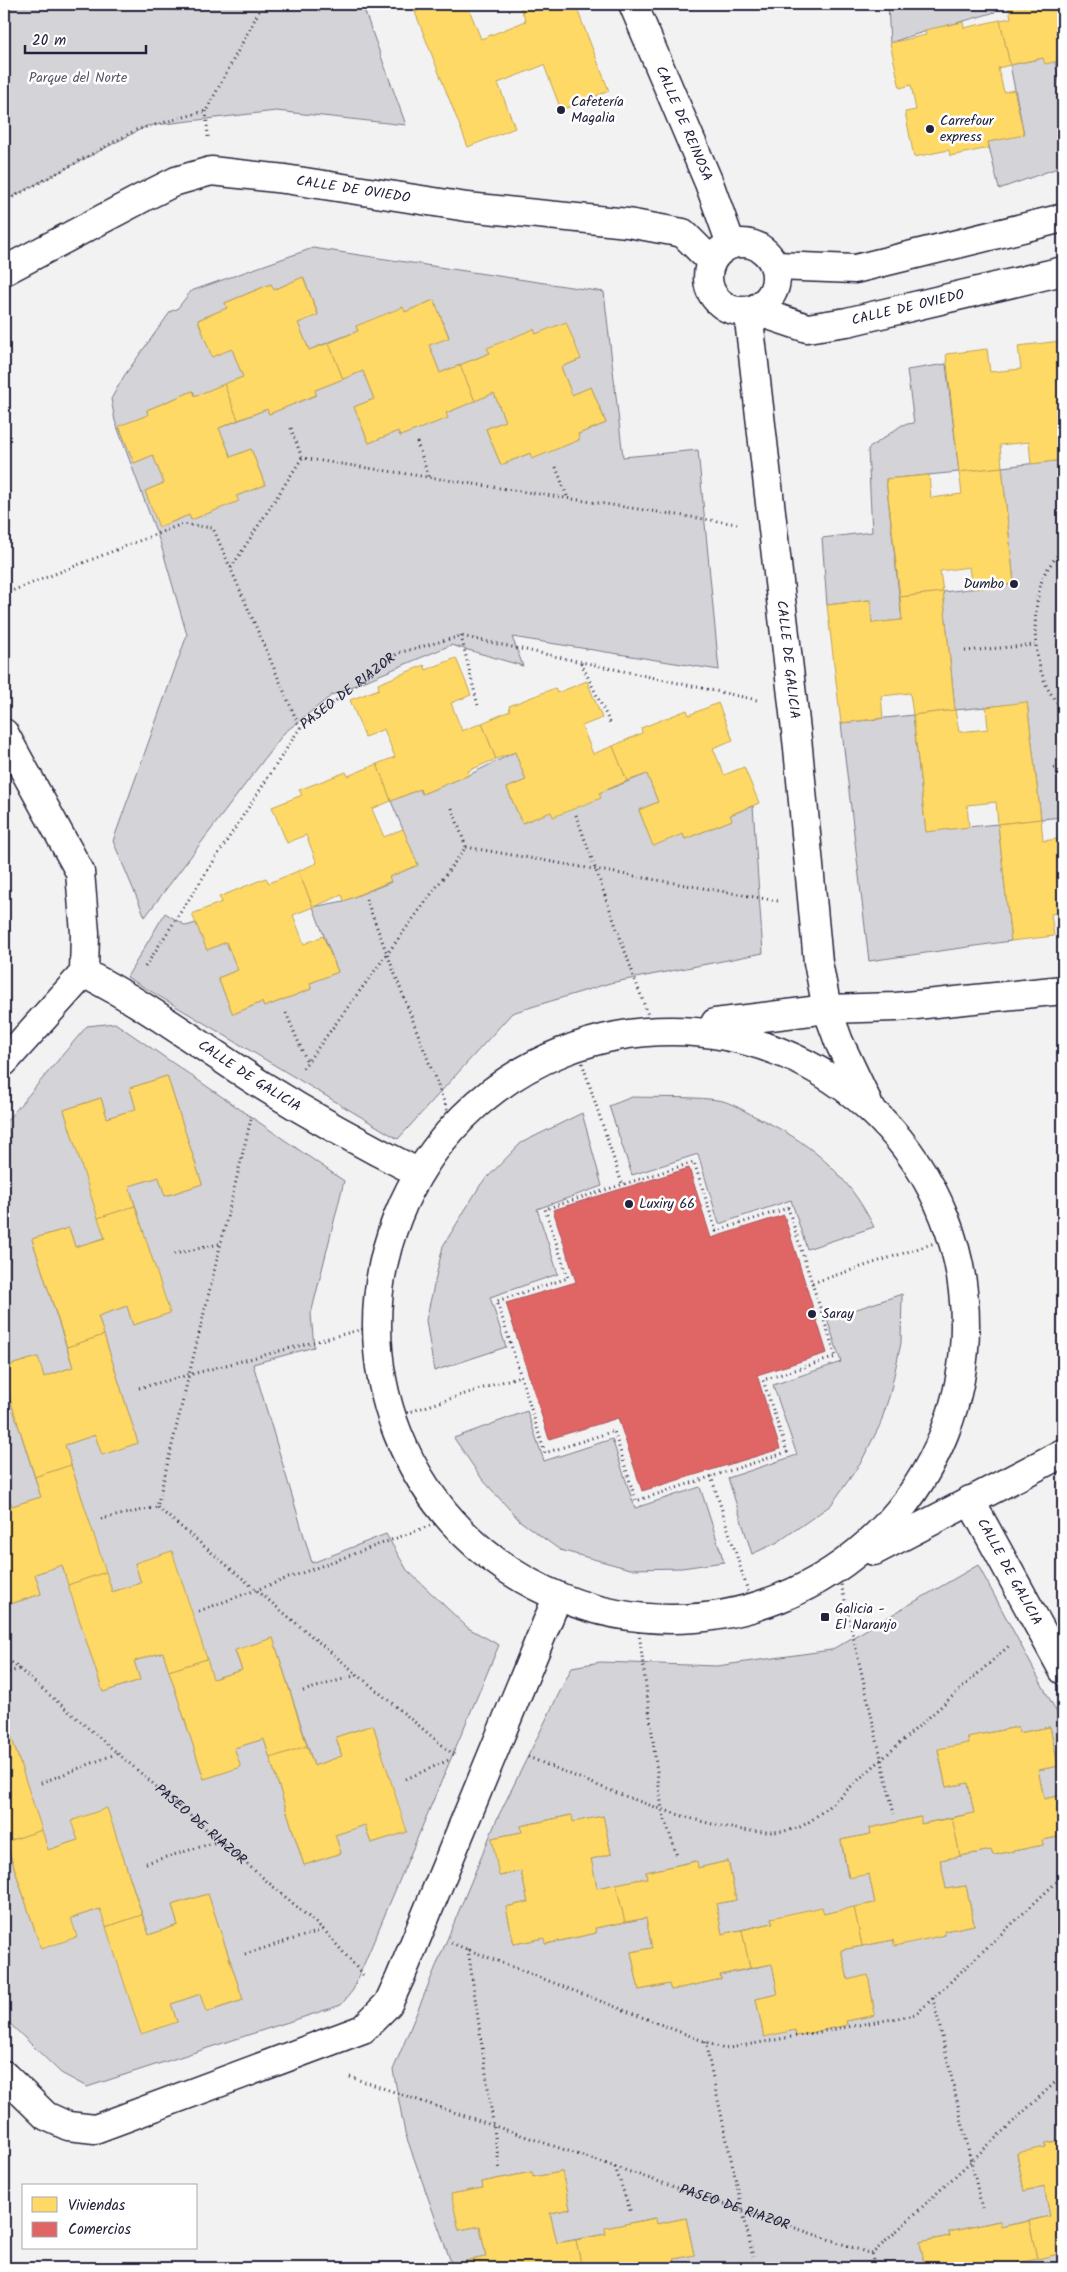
<svg xmlns="http://www.w3.org/2000/svg" width="1067" height="2272" viewBox="0 0 1067 2272" font-family="Kalam,sans-serif">
<style>
.green{fill:#d3d3d8;stroke:#7a7a8a;fill-rule:evenodd}
.homes{fill:#ffd966;stroke:#bda259}
.shops{fill:#e06666;stroke:#a75259}
.lines{fill:none;stroke-linecap:round;stroke-linejoin:round}
.minor-casing{stroke:#22223b;stroke-width:31}
.tertiary-casing{stroke:#22223b;stroke-width:31}
.path{stroke:#22223b;stroke-width:3;stroke-dasharray:1 4;stroke-linecap:butt}
.minor{stroke:#fff;stroke-width:28}
.tertiary{stroke:#fff;stroke-width:28}
.poi-dot{fill:#22223b;stroke:#fff;stroke-width:2}
.labels{text-anchor:middle;dominant-baseline:central;stroke-width:5;stroke-linejoin:round;paint-order:stroke}
.park-label{font-size:14px;fill:#57576a;stroke:#fff}
.poi-label{font-size:14px;fill:#22223b;stroke:#fff;text-anchor:start}
.street-label{font-size:14px;fill:#22223b;stroke:#fff}
</style>
<rect width="100%" height="100%" fill="#f2f2f3"/>
<filter id="ink" filterUnits="userSpaceOnUse"><feTurbulence type="fractalNoise" baseFrequency=".02" numOctaves="2"/><feDisplacementMap in="SourceGraphic" scale="10" xChannelSelector="R" yChannelSelector="G"/><feConvolveMatrix kernelMatrix="1 2 1 2 8 2 1 2 1" color-interpolation-filters="sRGB"/></filter>
<g filter="url(#ink)">
<!-- green -->
<g class="green">
<path d="M4,4H362L406,125L276,111L147,126L4,201Z"/>
<path d="M888,4H993L995,12C960,23 925,30 890,43Z"/>
<path d="M1043,58L1055,62L1063,98V166L999,189L988,142L1024,134L1010,65Z"/>
<path d="M313,248L604,292L623,457L698,450L719,670L512,637L523,666L451,645L332,695L284,733L145,917L113,841L187,635L161,545L115,421L111,399L124,376L171,311L177,309L191,291ZM303,277L318,314L298,323L309,350L358,331L356,326L405,312L434,300L449,337L429,345L440,373L490,353L488,349L534,330L536,334L581,359L561,367L572,395L591,387L606,423L578,434L579,440L532,458L530,453L501,465L486,429L505,421L494,393L446,413L447,418L400,436L398,431L369,443L354,407L374,399L363,371L315,390L316,395L269,414L267,409L219,428L231,457L251,449L265,485L236,496L238,501L191,520L189,515L160,527L145,491L164,483L153,455L134,463L119,427L148,415L147,410L193,391L195,396L243,377L232,349L212,356L198,320L227,308L225,303L271,284L274,290Z"/>
<path d="M946,364L959,472L886,479L902,620L872,623L869,600L827,605L822,538L872,532L868,449L902,425L914,423L907,370Z"/>
<path d="M1063,460V817L1041,819L1027,703L955,710L943,592L1014,584L1002,467Z"/>
<path d="M913,715L926,831L998,824L1011,941L869,961L841,723Z"/>
<path d="M515,752L526,780L507,788L522,823L647,774L658,802L639,810L653,845L683,834L685,839L732,820L730,815L753,806L763,953L610,983L512,1013L398,1139L127,977L165,913L186,926L196,923L207,950L226,942L238,970L218,978L233,1014L262,1002L264,1007L311,989L310,983L338,972L313,907L344,901L391,882L389,877L418,865L391,801L420,789L422,794L469,775Z"/>
<path d="M115,1023L344,1181L311,1314L314,1347L253,1364L312,1563L386,1534L407,1570L468,1628L499,1645L353,1990L341,2005L87,2087L61,2073L4,2018V1837L41,1948L71,1918L100,1909L177,2022L171,2004L200,1994L207,2012L243,2000L208,1894L172,1905L178,1925L149,1935L107,1809L72,1821L78,1840L48,1850L7,1724L4,1725V1606L41,1594L35,1574L62,1565L103,1692L140,1680L134,1661L163,1652L204,1779L240,1767L234,1748L264,1739L304,1865L341,1853L335,1835L365,1825L371,1843L406,1832L373,1725L336,1737L342,1756L314,1766L273,1638L235,1651L242,1670L213,1679L135,1563L141,1583L112,1592L71,1465L65,1445L95,1435L102,1454L138,1443L98,1316L127,1306L133,1325L169,1313L129,1186L159,1177L165,1196L202,1184L167,1076L130,1088L136,1109L107,1118L101,1098L64,1110L105,1238L75,1247L69,1228L32,1239L73,1367L44,1377L38,1357L4,1367V1124L87,1026Z"/>
<path d="M632,1097C658,1098 699,1096 723,1101C733,1104 745,1111 754,1116C808,1140 848,1174 874,1227L807,1249L791,1200L719,1224L698,1154L632,1175L609,1106Z"/>
<path d="M582,1113L602,1186L537,1209L558,1274L490,1297L506,1347L434,1371L426,1320L443,1246L481,1184L521,1143Z"/>
<path d="M902,1294L901,1343L890,1394L880,1425L860,1464L831,1505L778,1542L752,1554L728,1478L797,1455L773,1385L841,1362L827,1319Z"/>
<path d="M4,1380L41,1497L12,1506L4,1487Z"/>
<path d="M527,1411L544,1461L612,1439L635,1508L700,1487L724,1562L682,1568L630,1569L560,1550L520,1521L482,1479L454,1438Z"/>
<path d="M978,1565L1063,1724V1795L1044,1799L1038,1770L1058,1766L1050,1727L1019,1733L1018,1727L968,1737L969,1743L938,1750L946,1787L968,1783L974,1813L921,1824L920,1817L870,1828L871,1834L841,1840L848,1877L869,1874L875,1903L824,1914L771,1918L773,1923L722,1934L716,1904L736,1900L728,1861L698,1868L696,1861L646,1872L647,1878L597,1888L591,1859L611,1854L603,1816L573,1822L571,1815L521,1826L522,1832L492,1838L500,1876L521,1871L528,1902L506,1907L514,1944L544,1938L546,1944L596,1933L595,1928L646,1918L652,1948L631,1952L639,1990L669,1984L671,1990L721,1979L720,1975L772,1964L778,1994L756,1999L764,2036L795,2030L796,2036L847,2025L846,2021L875,2015L868,1976L848,1980L841,1950L893,1940L895,1945L945,1935L944,1931L974,1925L966,1886L946,1889L940,1860L991,1850L993,1855L1043,1845L1042,1840L1063,1836V2140L1046,2143V2147L1017,2154L1024,2191L1044,2186L1050,2216L1001,2227L999,2221L949,2232L950,2236L920,2242L925,2268H809L808,2264L780,2268L779,2264L761,2268H676L674,2259L694,2255L686,2218L657,2224L655,2218L606,2228V2234L557,2243L550,2213L570,2209L562,2172L533,2177L532,2172L482,2182L483,2188L452,2194L459,2230L480,2226L486,2257L466,2261L467,2268H453L405,2133L393,2070L497,1819L572,1667L600,1662L717,1666L831,1650Z"/>
<path d="M1063,2253V2268H1018L1017,2263Z"/>
</g>
<!-- homes -->
<g class="homes">
<path d="M412,4H435L415,12Z"/>
<path d="M435,4H467L481,39L526,21L519,4H575L609,91L561,110L544,65L498,83L515,128L468,147L415,12Z"/>
<path d="M1008,4H1063V60L1045,64L1043,58L1010,65L1000,20L1011,18Z"/>
<path d="M1000,20L1010,65L998,68L1004,92L1014,90L1024,135L988,142L989,148L950,156L949,150L914,157L905,112L916,110L911,85L900,88L890,43L926,35L925,30L963,22L964,28Z"/>
<path d="M303,277L318,315L298,323L309,350L329,343L343,379L315,390L316,395L269,414L267,409L238,420L224,384L243,377L232,349L212,357L198,320L227,308L225,303L271,284L274,290Z"/>
<path d="M434,300L449,338L429,345L440,373L460,365L475,401L446,413L448,418L400,436L398,431L369,443L354,407L374,399L363,371L343,379L329,343L358,331L356,326L403,307L405,312Z"/>
<path d="M566,322L581,359L561,367L572,395L591,387L606,423L578,434L579,440L532,459L530,453L501,465L486,429L505,421L494,393L475,401L460,365L490,353L487,348L534,329L536,334Z"/>
<path d="M1061,341L1063,365V460L1031,464L1029,442L1000,445L1002,467L959,472L946,354L987,349L990,372L1021,369L1018,346Z"/>
<path d="M224,384L238,420L219,428L231,457L251,449L265,485L236,496L239,501L191,520L189,515L159,527L145,491L164,483L153,455L134,463L119,426L148,415L147,410L193,391L195,396Z"/>
<path d="M1002,467L1014,584L972,589L969,567L940,571L943,592L900,597L886,479L929,475L931,498L962,494L959,472Z"/>
<path d="M943,592L955,710L913,715L910,693L881,696L883,718L841,723L827,605L870,600L872,623L902,620L900,597Z"/>
<path d="M456,658L471,695L451,703L462,731L482,723L496,759L468,771L469,775L422,794L420,789L391,801L377,764L395,757L384,729L365,737L350,700L379,689L378,684L424,665L426,670Z"/>
<path d="M587,681L602,718L582,726L593,754L613,746L627,781L599,793L601,798L553,817L551,812L522,823L507,788L526,780L515,752L496,759L482,723L510,711L509,706L555,688L557,693Z"/>
<path d="M1027,702L1041,819L998,824L996,802L967,805L969,827L926,832L913,715L955,710L959,732L988,729L986,707Z"/>
<path d="M718,703L733,740L713,748L724,775L744,767L759,803L730,815L732,820L685,839L683,834L653,846L639,810L658,802L647,774L627,781L613,746L642,733L641,728L687,710L689,715Z"/>
<path d="M377,764L391,801L372,809L384,837L403,829L418,865L389,877L391,881L344,901L342,895L313,907L298,871L317,863L306,835L287,843L272,807L302,795L299,790L346,772L348,776Z"/>
<path d="M1041,819L1043,841L1063,838V912L1051,914L1054,936L1011,941L998,824Z"/>
<path d="M298,871L313,907L293,915L304,944L323,936L338,972L310,983L311,989L264,1007L262,1002L233,1014L218,978L238,970L226,942L207,950L192,914L222,902L219,897L266,878L269,883Z"/>
<path d="M167,1076L202,1184L165,1196L159,1177L129,1186L135,1206L98,1218L64,1110L101,1098L107,1118L136,1109L130,1088Z"/>
<path d="M135,1206L170,1313L133,1325L127,1306L98,1316L104,1335L67,1347L32,1239L69,1228L75,1247L105,1238L98,1218Z"/>
<path d="M104,1335L138,1443L102,1455L95,1435L65,1445L71,1465L35,1477L4,1380V1367L38,1357L44,1377L73,1367L67,1347Z"/>
<path d="M71,1465L106,1572L68,1585L62,1565L35,1574L41,1594L4,1606V1487L12,1506L41,1497L35,1477Z"/>
<path d="M172,1551L207,1659L169,1671L163,1652L134,1661L140,1680L103,1692L68,1585L106,1572L112,1592L141,1583L135,1563Z"/>
<path d="M273,1638L307,1746L270,1758L264,1739L234,1748L241,1767L204,1779L169,1671L207,1659L213,1679L242,1670L235,1650Z"/>
<path d="M7,1724L42,1830L6,1842L4,1725Z"/>
<path d="M373,1725L407,1832L371,1843L365,1825L335,1835L341,1853L304,1865L270,1758L307,1746L314,1766L342,1756L336,1737Z"/>
<path d="M1018,1727L1019,1733L1050,1727L1058,1766L1038,1770L1044,1799L1063,1795V1836L1042,1840L1043,1845L993,1855L991,1850L960,1856L952,1818L974,1813L968,1783L946,1787L938,1749L969,1743L968,1737Z"/>
<path d="M107,1808L142,1915L106,1927L100,1909L71,1918L77,1937L41,1949L6,1842L42,1830L48,1850L78,1840L71,1821Z"/>
<path d="M572,1815L573,1822L603,1816L611,1854L591,1859L597,1888L616,1884L625,1922L595,1928L596,1933L545,1944L544,1938L514,1944L506,1907L528,1902L521,1871L499,1876L492,1838L522,1832L521,1826Z"/>
<path d="M921,1817V1824L952,1818L960,1856L940,1860L946,1889L966,1886L974,1925L944,1931L945,1935L895,1946L893,1940L862,1946L854,1907L875,1903L869,1874L849,1878L841,1840L871,1834L870,1828Z"/>
<path d="M697,1861L698,1868L728,1861L736,1900L716,1904L722,1934L742,1930L750,1968L720,1975L721,1979L671,1990L669,1984L639,1990L631,1952L652,1948L646,1918L625,1922L616,1884L647,1878L646,1872Z"/>
<path d="M208,1894L243,2000L206,2012L200,1994L171,2004L177,2022L141,2034L106,1927L142,1915L149,1935L178,1925L172,1905Z"/>
<path d="M822,1907L824,1914L854,1907L862,1946L841,1950L848,1980L868,1975L875,2015L846,2021L847,2025L796,2036L795,2030L764,2037L756,1999L778,1994L772,1964L750,1968L742,1930L773,1923L771,1918Z"/>
<path d="M1063,2140V2253L1037,2259L1029,2221L1050,2216L1044,2186L1024,2191L1017,2153L1046,2147V2143Z"/>
<path d="M532,2172L533,2177L562,2172L570,2209L550,2213L557,2243L576,2240L582,2268H467L465,2261L486,2257L480,2226L459,2230L451,2194L483,2188L482,2182Z"/>
<path d="M656,2218L657,2224L686,2218L694,2255L674,2259L676,2268H582L576,2240L606,2234L605,2228Z"/>
<path d="M1000,2221L1001,2227L1029,2221L1037,2259L1017,2263L1018,2268H925L920,2242L950,2236L949,2232Z"/>
<path d="M808,2264L809,2268H786Z"/>
</g>
<!-- shops -->
<path class="shops" d="M689,1168L711,1238L784,1215L827,1353L757,1375L780,1449L642,1491L618,1418L549,1439L506,1303L576,1282L553,1210Z"/>
<g class="lines">
<!-- minor casing -->
<g class="minor-casing">
<g id="minor">
<path id="s4" d="M748,311L798,748L818,962L827,1009L839,1042L867,1101"/>
<path id="s5" d="M84,973C147,1005 201,1046 260,1084C311,1116 365,1146 419,1173"/>
<path d="M715,1023L827,1009L896,1007L1063,990"/>
<circle cx="671" cy="1325" r="294"/>
<path id="s6" d="M970,1500L1063,1670"/>
<path d="M874,1551L1063,1453"/>
<path d="M4,2075L46,2116L68,2126L95,2129L363,2029L388,2004L400,1978L557,1598"/>
</g>
</g>
<!-- tertiary casing -->
<g class="tertiary-casing">
<g id="tertiary">
<path id="s7" d="M633,4L709,183L731,244"/>
<circle cx="742" cy="277" r="34"/>
<path d="M775,266L855,269L1063,218"/>
<path id="s8" d="M4,271L144,197L176,181L211,171L285,179L467,207L628,223L683,233L711,261"/>
<path id="s9" d="M753,310L807,328L847,322L1063,271"/>
<path d="M4,733L80,872L85,933L84,973L4,1062"/>
</g>
</g>
<!-- path -->
<g class="path">
<path d="M206,111L208,137"/>
<path d="M4,202L136,130L206,111L263,4"/>
<path d="M291,428L302,458"/>
<path d="M417,442L429,478"/>
<path d="M556,467L568,499"/>
<path d="M1063,548C1057,557 1047,567 1043,577C1030,614 1031,681 1063,708"/>
<path d="M231,568L302,458L737,524"/>
<path d="M4,594L182,524L213,528L300,728"/>
<path d="M461,636L478,706"/>
<path d="M965,651L1035,645"/>
<path d="M581,663L611,725"/>
<path d="M1054,768L1063,767"/>
<path d="M452,808L466,847"/>
<path d="M576,815L654,1032"/>
<path d="M366,899L453,1125"/>
<path id="s1" d="M145,967L300,728L398,653L461,636L757,700"/>
<path d="M286,1013L307,1062"/>
<path d="M576,1044L622,1184"/>
<path d="M303,1068L466,847L778,901"/>
<path d="M251,1119L157,1507L454,1755"/>
<path d="M174,1254L219,1244"/>
<path d="M812,1283L836,1357L763,1380L787,1452L636,1501L614,1431L545,1453L497,1301L568,1278L545,1209L694,1162L716,1231L788,1208L812,1283L950,1238"/>
<path d="M139,1388L378,1325"/>
<path d="M388,1419L520,1376"/>
<path d="M711,1476L754,1610"/>
<path d="M101,1519L157,1507"/>
<path d="M839,1575L894,1814"/>
<path d="M199,1611L451,1518"/>
<path d="M637,1617L662,1810L677,1856"/>
<path id="s2" d="M4,1656L324,1930L363,1975"/>
<path d="M4,1674L19,1669"/>
<path d="M303,1691L357,1675"/>
<path d="M528,1757C589,1781 735,1849 797,1828C807,1825 819,1814 828,1807L1010,1645"/>
<path d="M406,1779L451,1759"/>
<path d="M41,1783L118,1753"/>
<path d="M146,1863L220,1841"/>
<path d="M451,1943L724,2049L915,2015L1063,1876"/>
<path d="M468,1949L500,2171"/>
<path d="M245,1954L323,1930"/>
<path d="M933,1998L982,2208"/>
<path d="M705,2042L753,2257"/>
<path d="M1062,2076L1063,2085"/>
<path id="s3" d="M350,2077L872,2254L1063,2075"/>
<path d="M615,2167L631,2213"/>
<path d="M872,2254L874,2268"/>
</g>
<!-- minor -->
<use href="#minor" class="minor"/>
<!-- tertiary -->
<use href="#tertiary" class="tertiary"/>
</g>
</g>
<!-- markers -->
<g class="poi-dot">
<circle cx="561" cy="110" r="5"/>
<circle cx="930" cy="129" r="5"/>
<circle cx="1014" cy="584" r="5"/>
<circle cx="629" cy="1204" r="5"/>
<circle cx="812" cy="1314" r="5"/>
<rect x="820" y="1612" width="10" height="10" rx="2.5"/>
</g>
<g class="labels">
<!-- park labels -->
<g class="park-label">
<text x="78" y="78">Parque del Norte</text>
</g>
<!-- poi labels -->
<g class="poi-label">
<text x="571" y="102">Cafetería<tspan x="571" dy="16">Magalia</tspan></text>
<text x="940" y="121">Carrefour<tspan x="940" dy="16">express</tspan></text>
<text x="1004" y="584" text-anchor="end">Dumbo</text>
<text x="639" y="1204">Luxiry 66</text>
<text x="822" y="1314">Saray</text>
<text x="835" y="1609">Galicia -<tspan x="835" dy="16">El Naranjo</tspan></text>
</g>
<!-- street labels -->
<g class="street-label">
<text stroke="none"><textPath href="#s7" startOffset="130">CALLE DE REINOSA</textPath></text>
<text stroke="none"><textPath href="#s8" startOffset="374">CALLE DE OVIEDO</textPath></text>
<text stroke="none"><textPath href="#s9" startOffset="160">CALLE DE OVIEDO</textPath></text>
<text stroke="none"><textPath href="#s4" startOffset="351">CALLE DE GALICIA</textPath></text>
<text stroke="none"><textPath href="#s1" startOffset="345">PASEO DE RIAZOR</textPath></text>
<text stroke="none"><textPath href="#s5" startOffset="195">CALLE DE GALICIA</textPath></text>
<text stroke="none"><textPath href="#s6" startOffset="82">CALLE DE GALICIA</textPath></text>
<text stroke="none"><textPath href="#s2" startOffset="259">PASEO DE RIAZOR</textPath></text>
<text stroke="none"><textPath href="#s3" startOffset="406">PASEO DE RIAZOR</textPath></text>
</g>
</g>
<!-- margin -->
<rect width="1067" height="2272" fill="none" stroke="#fff" stroke-width="20"/>
<rect x="10" y="10" width="1047" height="2252" fill="none" stroke="#22223b" stroke-width="2" filter="url(#ink)"/>
<!-- legend -->
<rect x="22" y="2184" width="175" height="65" fill="#ffffff" stroke="#a7a7b1"/>
<rect x="32" y="2197" width="25" height="15" fill="#ffd966" stroke="#a7a7b1"/>
<text x="68" y="2210" font-size="15" fill="#22223b">Viviendas</text>
<rect x="32" y="2222" width="25" height="15" fill="#e06666" stroke="#a7a7b1"/>
<text x="68" y="2234" font-size="15" fill="#22223b">Comercios</text>
<!-- scale -->
<path d="M25 45v8h121v-8" fill="none" stroke="#22223b" stroke-width="2.5"/>
<text x="32" y="45" font-size="15" fill="#22223b" stroke="#ffffff" stroke-width="4" paint-order="stroke">20 m</text>
</svg>
